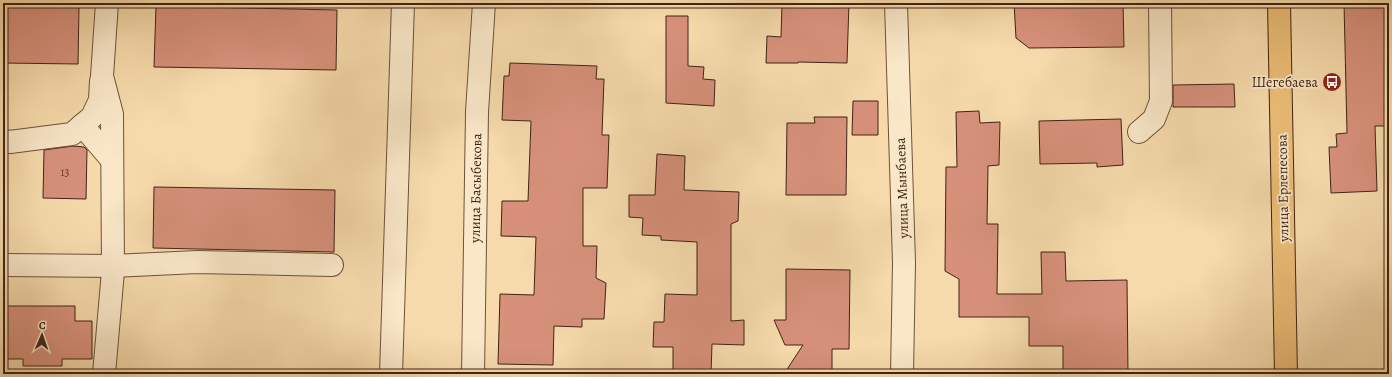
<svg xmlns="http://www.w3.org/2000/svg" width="1392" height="377" viewBox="0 0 1392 377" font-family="Alegreya,serif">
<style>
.building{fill:#d7917b;stroke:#412314}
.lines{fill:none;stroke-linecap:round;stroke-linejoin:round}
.minor-casing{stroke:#6e513a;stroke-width:24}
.major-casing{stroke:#412314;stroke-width:24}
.minor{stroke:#f9e7c8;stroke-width:22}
.major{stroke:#ebbd76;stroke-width:22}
.labels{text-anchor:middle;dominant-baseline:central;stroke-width:3.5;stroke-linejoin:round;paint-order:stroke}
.number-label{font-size:12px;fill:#663e2e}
.poi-label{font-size:14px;fill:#412314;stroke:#f9e7c8;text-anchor:end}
.street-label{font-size:14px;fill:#412314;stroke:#f9e7c8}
</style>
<rect width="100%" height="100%" fill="#f6daab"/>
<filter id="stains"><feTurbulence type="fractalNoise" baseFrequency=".005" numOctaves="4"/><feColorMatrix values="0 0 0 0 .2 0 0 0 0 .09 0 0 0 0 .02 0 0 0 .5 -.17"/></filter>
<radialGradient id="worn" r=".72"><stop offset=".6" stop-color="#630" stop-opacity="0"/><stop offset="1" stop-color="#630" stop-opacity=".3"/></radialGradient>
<!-- building -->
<g class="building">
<path d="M782,3H849L847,63L798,62V63H766L767,36L781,37Z"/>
<path d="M1014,3H1123L1124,47L1029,48L1016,38Z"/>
<path d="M1344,3H1385L1388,126H1375L1377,191L1331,193L1329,147H1337L1336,134L1347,133Z"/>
<path d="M3,6L79,7L78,64L3,63Z"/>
<path d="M156,6L337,10L336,70L154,67Z"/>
<path d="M666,16H688V66L704,67L703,79L715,80L714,106L666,103Z"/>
<path d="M510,63L597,66L596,79H604L602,135H609L607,188H583V246H597L596,278L606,283L604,319H582V327L554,326L553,365L498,364L500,294L534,295L536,237L501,236L502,201H528L531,121L502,120L504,76H509Z"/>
<path d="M1234,84L1235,107H1173V85Z"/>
<path d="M853,101H878V135H852Z"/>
<path d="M979,111L980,123L1000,122L999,165L988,166L987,224H998L997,294H1042L1041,252H1065L1066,281L1127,280L1128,374H1063V346H1029V317H959V279L945,271L946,167H957L956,112Z"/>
<path d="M814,117H847L846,195H786L787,123H815Z"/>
<path d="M1121,119L1123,165L1097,167V163L1040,164L1039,121Z"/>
<path d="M73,146L84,147L87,150L86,199L43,198L44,150Z"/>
<path d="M657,154L685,156L684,190L739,192L738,221L731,224V321L744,320V345L712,344L711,374H673V347H653L654,322H664L665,294L697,295V242L661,240V236L642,235L643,218L629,217V195H655Z"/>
<path d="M154,187L335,190L334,252L153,248Z"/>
<path d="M786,269L850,270L849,349H832V374H784L803,345H785L774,320H786Z"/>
<path d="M4,306H75V321H92V359H62V366H23V359H4Z"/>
</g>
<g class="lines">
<!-- minor casing -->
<g class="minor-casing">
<g id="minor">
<path d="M896,3L904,263L902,374"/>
<path d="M82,125L112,160"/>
<path d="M1139,132L1154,119L1161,101L1160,3"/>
<path d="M3,141L10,142L72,134L92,117L100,100L101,81"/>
<path d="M3,265L113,266L197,262L332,265"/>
<path d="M104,374L113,271L112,114L102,76L107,3"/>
<path d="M391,374L403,3"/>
<path d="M473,374L477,112L484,3"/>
</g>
</g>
<!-- major casing -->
<g class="major-casing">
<path id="major" d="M1279,3L1286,374"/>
</g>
<!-- minor -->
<use href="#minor" class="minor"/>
<!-- major -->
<use href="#major" class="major"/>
</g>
<!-- icons -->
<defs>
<g id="bus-disc" transform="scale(1)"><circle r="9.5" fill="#8f2418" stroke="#f9e7c8"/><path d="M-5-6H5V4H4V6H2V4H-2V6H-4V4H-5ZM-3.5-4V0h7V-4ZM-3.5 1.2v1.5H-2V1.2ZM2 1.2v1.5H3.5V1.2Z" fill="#fff"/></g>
</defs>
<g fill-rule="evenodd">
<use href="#bus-disc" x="1332" y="82"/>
</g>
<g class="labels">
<!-- number labels -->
<g class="number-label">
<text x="65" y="172">13</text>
</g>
<!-- poi labels -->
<g class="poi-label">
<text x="1318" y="82">Шегебаева</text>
</g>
<!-- street labels -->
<g class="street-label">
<text transform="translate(476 188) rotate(-89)">улица Басыбекова</text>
<text transform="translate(902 188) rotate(-92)">улица Мынбаева</text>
<text transform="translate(1283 188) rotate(-91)">улица Ерлепесова</text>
</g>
</g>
<!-- margin -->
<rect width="1392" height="377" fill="none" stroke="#f6daab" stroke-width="16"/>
<rect x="4" y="4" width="1384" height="369" fill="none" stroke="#412314" stroke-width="2"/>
<rect x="8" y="8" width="1376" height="361" fill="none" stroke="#412314"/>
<!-- north arrow -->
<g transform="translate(42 335) rotate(2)" stroke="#f9e7c8" stroke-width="3" paint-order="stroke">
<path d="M0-3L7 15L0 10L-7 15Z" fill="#412314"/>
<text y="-6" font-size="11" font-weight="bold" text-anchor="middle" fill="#412314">С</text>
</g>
<rect width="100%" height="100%" filter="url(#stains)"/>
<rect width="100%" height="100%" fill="url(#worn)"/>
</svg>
